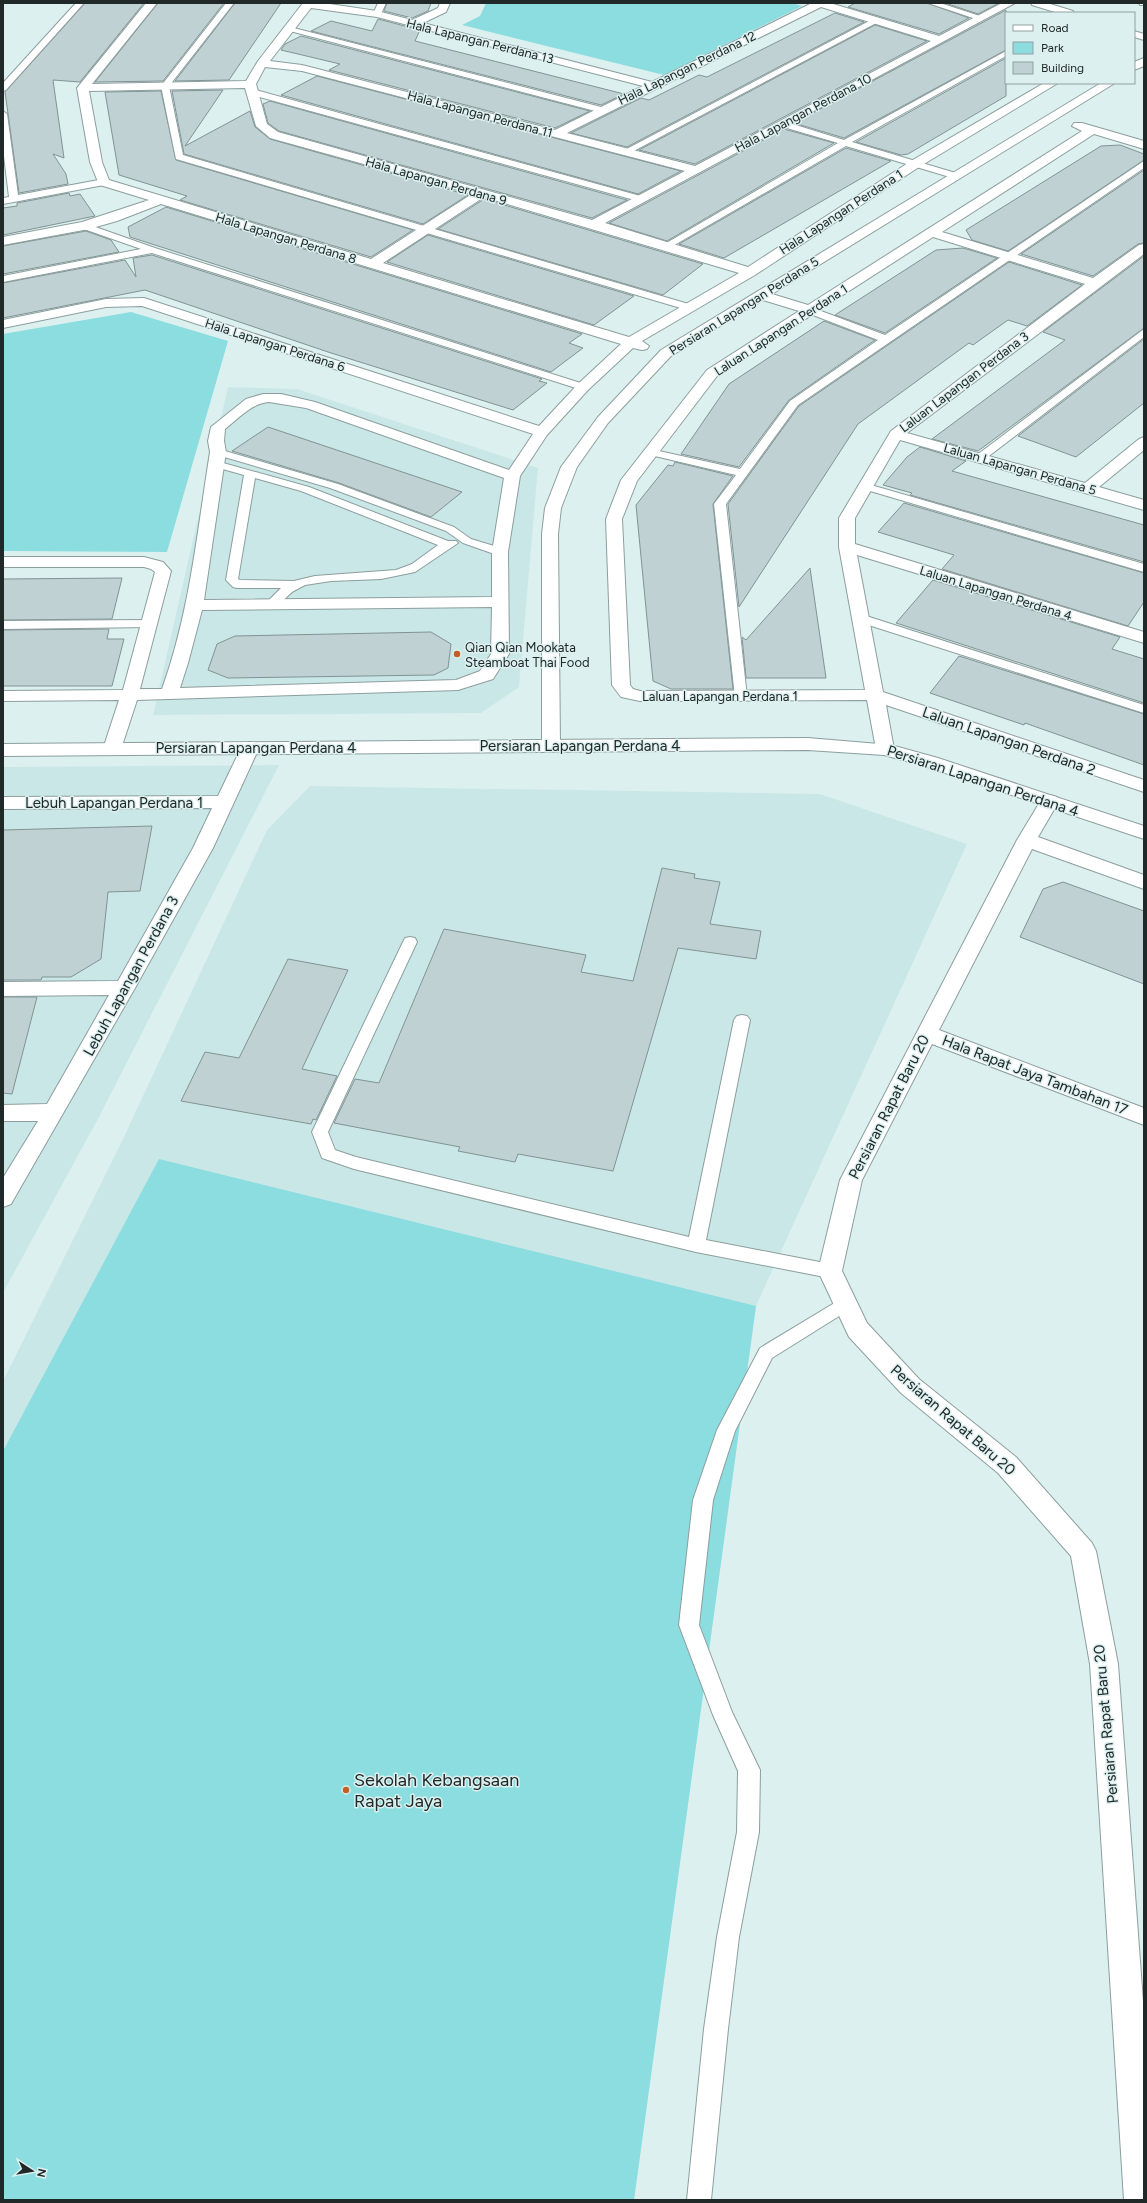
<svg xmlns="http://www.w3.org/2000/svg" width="1147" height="2203" viewBox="0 0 1147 2203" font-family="Figtree,sans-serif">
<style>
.built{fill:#cae7e7}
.green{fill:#8bdddf}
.building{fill:#bfd1d2;stroke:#819393}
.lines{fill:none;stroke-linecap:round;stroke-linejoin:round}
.service-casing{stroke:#8c9e9e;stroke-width:2}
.minor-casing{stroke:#8c9e9e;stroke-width:2}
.tertiary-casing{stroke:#8c9e9e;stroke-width:2}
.service{fill:#fff;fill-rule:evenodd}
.minor{fill:#fff;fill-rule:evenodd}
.tertiary{fill:#fff;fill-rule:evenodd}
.poi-dot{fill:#c26024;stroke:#ddf0f0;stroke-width:1.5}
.labels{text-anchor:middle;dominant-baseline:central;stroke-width:3;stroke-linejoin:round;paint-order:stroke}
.far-street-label{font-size:13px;fill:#212828;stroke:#ddf0f0}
.far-poi-label{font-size:13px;fill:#212828;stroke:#ddf0f0;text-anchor:start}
.street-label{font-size:15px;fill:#212828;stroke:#ddf0f0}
.near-poi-label{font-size:18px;fill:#212828;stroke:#ddf0f0;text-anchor:start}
</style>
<rect width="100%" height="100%" fill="#ddf0f0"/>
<!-- built -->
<g class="built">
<path d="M228,387L297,389L538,468L519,687L481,713L153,715Z"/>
<path d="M279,765L99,1117L3,1293V767Z"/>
<path d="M310,786L820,794L967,844L756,1306L634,2200H3V1381L122,1141L267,830Z"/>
</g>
<!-- green -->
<g class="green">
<path d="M486,3H792L802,6L664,75L462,25L480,16Z"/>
<path d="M131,312L228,341L167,552L3,551V334Z"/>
<path d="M159,1159L756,1306L634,2200H3V1451Z"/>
</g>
<!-- building -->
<g class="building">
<path d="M85,3H144L80,82L53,80L64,158L53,154L66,174L68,184L19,193L5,92Z"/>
<path d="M158,3H224L163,81L95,82Z"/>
<path d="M235,3H281L229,80L175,81Z"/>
<path d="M387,3H431L428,11L412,18L384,11Z"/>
<path d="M855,3H927L969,18L939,34L848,7Z"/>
<path d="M945,3H999L978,14Z"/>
<path d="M1006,10V50L844,138L794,123Z"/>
<path d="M835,13L864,22L627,147L571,133L641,98L649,100L699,75L707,77Z"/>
<path d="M378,19L420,30L415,41L624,94L601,105L311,31L331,21L372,31Z"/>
<path d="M875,25L927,41L695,164L639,150Z"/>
<path d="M301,36L590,111L555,128L329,70L340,64L281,50L285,44Z"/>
<path d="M1006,58V96L908,154L901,155L856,142Z"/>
<path d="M317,76L681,171L638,194L281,95Z"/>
<path d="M223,90L185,146L250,111L255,127L270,139L468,195L423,224L184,154L172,91Z"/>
<path d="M161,91L176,160L413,230L371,257L180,200L187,196L119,175L105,92Z"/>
<path d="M270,101L627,200L592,218L279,131L268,123L263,104Z"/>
<path d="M784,129L834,143L667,241L609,223Z"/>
<path d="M1120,145L1144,154V160L1008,251L972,240L966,230L1101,146Z"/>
<path d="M846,148L891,161L724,258L679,244Z"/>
<path d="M1144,170V243L1138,244L1093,276L1021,254Z"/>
<path d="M69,193L70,196L80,194L95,216L3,235V208L17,206V203Z"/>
<path d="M484,199L703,264L663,295L438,229Z"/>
<path d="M166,207L582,334L569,343L583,348L551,372L130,237L128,227Z"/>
<path d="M86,231L111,240L119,252L3,274V246Z"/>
<path d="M428,235L634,296L594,325L387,262Z"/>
<path d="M963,248L997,258L885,333L835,315L936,250Z"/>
<path d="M152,255L542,379L539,381L547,383L513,410L328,352L145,290L3,318V283L125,260L136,277L133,258Z"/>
<path d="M1144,256V328L978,451L932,439L1065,340L1043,332Z"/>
<path d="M1009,262L1082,285L1027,326L1008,320L973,345L969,343L858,424L739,607L728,504L799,406Z"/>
<path d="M824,321L875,340L789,400L739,467L681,454L729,384Z"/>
<path d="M1144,339V403L1076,457L1018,436Z"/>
<path d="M268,427L462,492L431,517L339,483L232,451Z"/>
<path d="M920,447L966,461L952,471L1144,525V562L910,495L912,493L883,485L907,457Z"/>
<path d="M675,462L733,476L713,504L733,689H671L653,681L636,505L668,465L673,466Z"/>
<path d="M904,503L1144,573V602L1128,626L942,569L954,555L878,532Z"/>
<path d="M810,568L826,678H746L742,637L746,640Z"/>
<path d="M122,578L112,619L3,620V579Z"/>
<path d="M933,580L1120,637L1112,649L1144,659V703L896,623Z"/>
<path d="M109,629L107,639H124L112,686H3V630Z"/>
<path d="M431,632L451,644L448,668L434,675L228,678L208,670L217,644L235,636Z"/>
<path d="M959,656L1144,714V765L1025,723L1024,725L930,693Z"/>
<path d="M152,826L140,891L108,892L101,959L71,977H42L41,980H3V830Z"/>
<path d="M662,868L695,874L694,878L720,882L710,924L761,931L756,959L678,948L613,1171L518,1154L515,1162L458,1151L460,1147L334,1123L355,1079L379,1083L444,929L586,955L581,972L633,981Z"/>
<path d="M1063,882L1144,911V984L1020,937L1043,889Z"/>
<path d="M288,959L348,970L302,1069L337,1076L316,1120L313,1119L311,1124L181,1101L205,1052L239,1058Z"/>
<path d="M3,997H37L12,1094L3,1093Z"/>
</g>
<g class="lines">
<!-- service casing -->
<g class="service-casing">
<g id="service">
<path d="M76,3H84L6,90L3,91V83Z"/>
<path d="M226,3H234L169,86L183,155L692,305L693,307L692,309H684L176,159L161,86Z"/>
<path d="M378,3H386L381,14L377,16L373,14Z"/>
<path d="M928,3H940L986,18L979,20Z"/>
<path d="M1139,3H1144V5H1140Z"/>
<path d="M873,19L880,21L628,154L621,152Z"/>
<path d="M286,26L605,108L606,110L599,112L286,30Z"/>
<path d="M1006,51V56L852,142L959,174V178H953L846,146L671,247H665L663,245L838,143L780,126V122H786L844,140Z"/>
<path d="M252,89L644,197L646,199L641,202L638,201L249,94L248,92Z"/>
<path d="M3,111L7,114L18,195L104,179L109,182L104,185L3,204V198L9,197L3,148Z"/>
<path d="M1144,161V168L798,405L726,504L747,697L741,701L736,700L735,697L714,504L736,475L646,454L644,452L646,450L650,449L740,469L790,401L878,340L805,312V308H813L885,335Z"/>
<path d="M84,223L155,248L587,385L588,387L583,390L579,389L152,253L3,282V276L141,249L81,228L79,226Z"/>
<path d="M1144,329V337L985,459H977L975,457L977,455Z"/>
<path d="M218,449L338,484L454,527L471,539L504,549L506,552L500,556L463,543L446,531L330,488L214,454L212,452L214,450Z"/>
<path d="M216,461L309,487L448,541H456L458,543L415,572L381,579L331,581L305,585L292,592L276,607H268L266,604L268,601L281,588H237L233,587L226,580L244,475L212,466L210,464L212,462ZM255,478L301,491L438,545L412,564L396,570L315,576L294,581L240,580L238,579Z"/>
<path d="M864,483L1144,564V572L860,488L858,486Z"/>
<path d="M860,614L1144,705V713L856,621L854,618Z"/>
<path d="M149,620L155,624L153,627L3,629V621Z"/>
<path d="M410,937L415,938L417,942L328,1132L335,1150L356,1157L689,1237L734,1020L737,1016L742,1015L747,1016L750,1020L706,1240L830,1264L836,1266L839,1271L836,1276L830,1278L696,1252L354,1169L322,1158L312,1132L403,942L405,938Z"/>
<path d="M846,1296L852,1298L855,1303L852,1308L772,1358L735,1431L713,1500L699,1625L732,1712L760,1770L759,1832L739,1937L728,2029L711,2200H687L704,2029L717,1937L737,1832L738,1771L713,1715L679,1625L693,1500L717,1430L760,1348Z"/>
</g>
</g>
<!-- minor casing -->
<g class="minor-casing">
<g id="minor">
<path d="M146,3H157L92,84L246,81L258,61L303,3H323L377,11L412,20L438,8L440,3H450L446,12L423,23L652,82L812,3H830L939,36L1002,3H1015L605,223L748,267L911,161L1044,83H1058L919,167L755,275L642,341L649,346L647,349L642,350L633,348L588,390L547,435L520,476L508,552L509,654L493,679L458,690L137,700L121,749L118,753L112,755L106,753L103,749L119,700L3,701V691L123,690L155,572L151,569L144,567H3V557H144L163,562L171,571L140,689H162C190,612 197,532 210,452L208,441L211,427L246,399L263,394H281L315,402L509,470L533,434L142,306L106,307L3,328V320L106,299L144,298L539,426L578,384L621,344L161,204L117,221L89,229L3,245V237L82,222L149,200L100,185L98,182L90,162L77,88ZM821,7L931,41L695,166L567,133ZM311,8L377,17L643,86L555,130L302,65L270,61ZM265,67L302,71L685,171L592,220L278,132L267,124L256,84ZM245,88L256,126L270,138L472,194L371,259L109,180L102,162L89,91ZM484,197L739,273L629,337L383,263ZM269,402L306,408L504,478L492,552V597L204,600L226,452L224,441L225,429C238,419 252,403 269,402ZM492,607L491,654L480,671L456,680L180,688L188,663L202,610Z"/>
<path d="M1031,3H1047L1073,11L1074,13H1058L1032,5Z"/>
<path d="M1134,31L1144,34V40L1134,37Z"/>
<path d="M1144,58V66L1134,70V62Z"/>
<path d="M1101,83H1115L772,294L808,305L1082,131L1072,126L1074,123H1082L1144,141V149L1094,134L942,232L1093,278L1139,245L1144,244V254L907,433L1085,483L1139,439L1144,437V450L1099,487L1144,500V510L900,440L855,518V544L1144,632V643L857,555L883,692L1144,780V792L886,705L894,749L891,753L885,755L879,753L876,749L867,700L640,701L621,697L612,685L606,519L621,480L707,370L799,311L763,300L671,356L608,423L577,467L561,508L558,534L560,746L557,750L551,752L545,750L542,746V534L545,508L561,467L598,417L661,350ZM933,237L1085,284L891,431L839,518V547L865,690L640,691L633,689L630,685L622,519L637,481L717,376Z"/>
<path d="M250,742L256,744L259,748L213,848L135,988L11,1204L3,1207V1178L38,1121H3V1105L47,1104L109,995L3,996V982L118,981L193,848L212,808L3,809V797L218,796L241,748L244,744Z"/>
<path d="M1050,795L1057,797L1059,801L1038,837L1144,875V889L1032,849L939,1030L1144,1108V1125L932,1044L862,1180L842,1271L867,1323L919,1379L1016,1457L1092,1543L1096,1551L1118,1664L1144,2015V2200H1124L1090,1664L1071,1556L998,1473L901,1393L849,1337L818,1271L840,1180L1017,840L1043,797Z"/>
</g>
</g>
<!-- tertiary casing -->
<g class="tertiary-casing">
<path id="tertiary" d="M808,738L891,745L938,758L1144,826V839L924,766L884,755L808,750L3,756V744Z"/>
</g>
<!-- service -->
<use href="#service" class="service"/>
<!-- minor -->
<use href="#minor" class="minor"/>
<!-- tertiary -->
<use href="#tertiary" class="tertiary"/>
</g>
<!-- markers -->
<g class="poi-dot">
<circle cx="457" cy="654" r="4"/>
<circle cx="346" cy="1790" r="4"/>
</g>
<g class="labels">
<!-- far-street labels -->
<g class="far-street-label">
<text transform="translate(480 41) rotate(14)">Hala Lapangan Perdana 13</text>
<text transform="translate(687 68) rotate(-26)">Hala Lapangan Perdana 12</text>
<text transform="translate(803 113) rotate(-28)">Hala Lapangan Perdana 10</text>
<text transform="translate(480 114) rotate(15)">Hala Lapangan Perdana 11</text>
<text transform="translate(436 181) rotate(16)">Hala Lapangan Perdana 9</text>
<text transform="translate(841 212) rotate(-33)">Hala Lapangan Perdana 1</text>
<text transform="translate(286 238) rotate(17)">Hala Lapangan Perdana 8</text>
<text transform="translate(744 306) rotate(-32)">Persiaran Lapangan Perdana 5</text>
<text transform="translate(781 330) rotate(-33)">Laluan Lapangan Perdana 1</text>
<text transform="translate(275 345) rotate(18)">Hala Lapangan Perdana 6</text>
<text transform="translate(964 382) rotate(-37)">Laluan Lapangan Perdana 3</text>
<text transform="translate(1020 469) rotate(16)">Laluan Lapangan Perdana 5</text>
<text transform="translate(996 593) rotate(17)">Laluan Lapangan Perdana 4</text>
<text x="720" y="696">Laluan Lapangan Perdana 1</text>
</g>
<!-- far-poi labels -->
<g class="far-poi-label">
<text x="465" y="647">Qian Qian Mookata<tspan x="465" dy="15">Steamboat Thai Food</tspan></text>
</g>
<!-- street labels -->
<g class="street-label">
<text transform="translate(1009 741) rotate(19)">Laluan Lapangan Perdana 2</text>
<text x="580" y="746">Persiaran Lapangan Perdana 4</text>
<text x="256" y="748">Persiaran Lapangan Perdana 4</text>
<text transform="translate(983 781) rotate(18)">Persiaran Lapangan Perdana 4</text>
<text x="114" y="803">Lebuh Lapangan Perdana 1</text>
<text transform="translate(131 976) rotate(-61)">Lebuh Lapangan Perdana 3</text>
<text transform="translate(1035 1075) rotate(21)">Hala Rapat Jaya Tambahan 17</text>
<text transform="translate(889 1107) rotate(-63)">Persiaran Rapat Baru 20</text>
<text transform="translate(953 1420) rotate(41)">Persiaran Rapat Baru 20</text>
<text transform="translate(1106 1724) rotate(-95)">Persiaran Rapat Baru 20</text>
</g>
<!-- near-poi labels -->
<g class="near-poi-label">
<text x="354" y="1780">Sekolah Kebangsaan<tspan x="354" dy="21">Rapat Jaya</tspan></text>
</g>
</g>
<!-- border -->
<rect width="1147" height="2203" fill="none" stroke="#212828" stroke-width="8"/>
<!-- legend -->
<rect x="1005" y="12" width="130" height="72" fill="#ddf0f0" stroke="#92a0a0"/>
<rect x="1013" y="25" width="20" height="6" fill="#ffffff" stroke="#92a0a0"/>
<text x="1041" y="32" font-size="12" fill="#212828">Road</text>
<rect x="1013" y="42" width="20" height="12" fill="#8bdddf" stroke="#92a0a0"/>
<text x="1041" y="52" font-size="12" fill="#212828">Park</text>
<rect x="1013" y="62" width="20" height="12" fill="#bfd1d2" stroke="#92a0a0"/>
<text x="1041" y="72" font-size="12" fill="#212828">Building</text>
<!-- north arrow -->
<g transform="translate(32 2171) rotate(102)" stroke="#ddf0f0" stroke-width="3" paint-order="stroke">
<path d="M0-3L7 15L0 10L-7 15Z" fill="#212828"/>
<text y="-6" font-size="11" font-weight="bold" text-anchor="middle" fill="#212828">N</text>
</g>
</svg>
